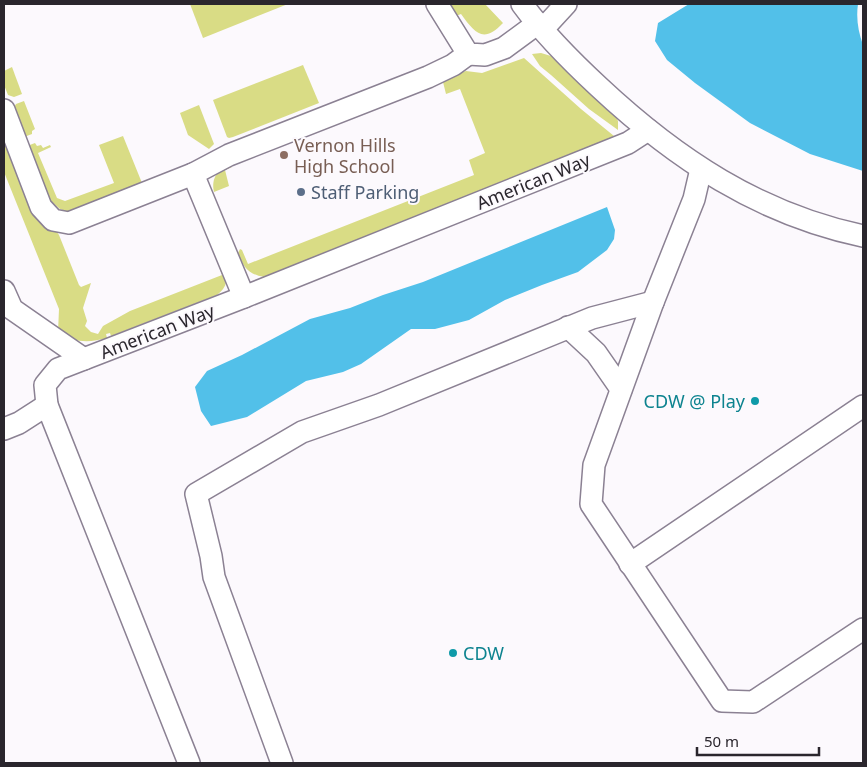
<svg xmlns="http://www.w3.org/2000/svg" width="867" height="767" viewBox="0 0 867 767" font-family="'Noto Sans',sans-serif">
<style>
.green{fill:#d9dc85}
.water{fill:#52c0e9}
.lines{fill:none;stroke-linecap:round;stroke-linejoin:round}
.minor-casing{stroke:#8b8193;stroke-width:24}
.minor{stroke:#fff;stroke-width:21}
.education-dot{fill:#8d6e63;stroke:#fcf9fd;stroke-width:2}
.service-dot{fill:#5c6f8a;stroke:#fcf9fd;stroke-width:2}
.culture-dot{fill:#0f9aa8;stroke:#fcf9fd;stroke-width:2}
.labels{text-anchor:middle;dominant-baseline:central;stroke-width:4;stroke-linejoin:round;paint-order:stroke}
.education-label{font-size:18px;fill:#785e54;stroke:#fcf9fd;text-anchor:start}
.street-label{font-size:18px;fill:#2a262d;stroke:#fcf9fd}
.service-label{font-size:18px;fill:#4e5e75;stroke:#fcf9fd;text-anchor:start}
.culture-label{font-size:18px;fill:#0d838f;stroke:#fcf9fd;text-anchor:end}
</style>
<rect width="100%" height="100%" fill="#fcf9fd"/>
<!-- green -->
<g class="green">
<path d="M190,4H288L203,38Z"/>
<path d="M448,4H485L503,23C483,44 475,33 461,14L456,16Z"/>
<path d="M541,53L551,56L616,117L618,121V130L589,109L551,75L540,66L532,54Z"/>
<path d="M524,58L581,109L614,136L599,144L264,277C248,274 244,268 238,253L240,249L242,250L248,264L474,175L469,160L485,153L460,89L446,94L443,82L446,78L466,71L482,73Z"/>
<path d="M303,65L319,103L233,137L229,138L227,137L213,100Z"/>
<path d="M12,67L22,94L14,97L8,95L4,85V71Z"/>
<path d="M24,101L35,129L32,131V134L24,137L13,109L16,104Z"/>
<path d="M199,105L214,144L209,149L188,135L180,113Z"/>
<path d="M4,127L49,221L59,235L79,285L81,287L91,283L83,308L87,321L85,326L91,332L98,334L103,326L130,311L222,275L217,261V258C225,273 233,282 217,295L111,336L110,333L106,334L107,338C89,343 74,343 58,332L59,309L4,172Z"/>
<path d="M123,136L142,183L68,212L60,209L51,201L27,146L35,143L37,146L41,145L43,148L50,145L51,147L38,153L57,198L65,201L114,183L99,145Z"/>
<path d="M230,164L232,167L225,170L229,186L214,192C211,177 218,170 230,164Z"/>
</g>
<!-- water -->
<g class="water">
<path d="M689,4H858C856,18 858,31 863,45V171L810,154L750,123L695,83L667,60L655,41L658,23Z"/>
<path d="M607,207L615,230L614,239L607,250L578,272L542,285L505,300L469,320L435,329H411L361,364L343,372L306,381L247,417L211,426L201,411L195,387L207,371L242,355L310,319L350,308L383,295L423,282Z"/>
</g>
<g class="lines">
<!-- minor casing -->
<g class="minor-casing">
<g id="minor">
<path d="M437,4L468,54L485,55L504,48L538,23"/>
<path d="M522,4C544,34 572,62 599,87C676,159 759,214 863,236"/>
<path d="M543,29L566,4"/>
<path d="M4,110L41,207L53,220L69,223L193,174L229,155L428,77L453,65L468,54"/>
<path d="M701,169L694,199L653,302L594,465L591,504L722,701L753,702L863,629"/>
<path d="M193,174L244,297"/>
<path d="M4,291L12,309L84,359"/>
<path d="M568,327L596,353L621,389"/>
<path d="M4,429L19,423L47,405"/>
<path d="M630,564L863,406"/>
<path d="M189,763L47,405L45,385L58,369L244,297L628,143L648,130"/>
<path d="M282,763L214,577L211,556L196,494L302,432L379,405L592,318L653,302"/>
</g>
</g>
<!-- minor -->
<use href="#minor" class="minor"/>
</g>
<!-- markers -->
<circle class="education-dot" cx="284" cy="155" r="5"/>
<circle class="service-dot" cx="301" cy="192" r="5"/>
<g class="culture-dot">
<circle cx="755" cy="401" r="5"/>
<circle cx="453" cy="653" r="5"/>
</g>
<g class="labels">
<!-- education labels -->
<g class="education-label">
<text x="294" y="145">Vernon Hills<tspan x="294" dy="21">High School</tspan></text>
</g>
<!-- street labels -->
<g class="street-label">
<text transform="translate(533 181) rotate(-22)">American Way</text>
<text transform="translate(157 331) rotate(-21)">American Way</text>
</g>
<!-- service labels -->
<g class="service-label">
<text x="311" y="192">Staff Parking</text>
</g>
<!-- culture labels -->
<g class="culture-label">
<text x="745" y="401">CDW @ Play</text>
<text x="463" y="653" text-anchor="start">CDW</text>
</g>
</g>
<!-- border -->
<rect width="867" height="767" fill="none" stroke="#2a262d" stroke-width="10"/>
<!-- scale -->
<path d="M697 747v8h122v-8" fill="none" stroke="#2a262d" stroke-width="2.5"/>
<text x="704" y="747" font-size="15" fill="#2a262d" stroke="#fcf9fd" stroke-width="4" paint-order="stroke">50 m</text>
</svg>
